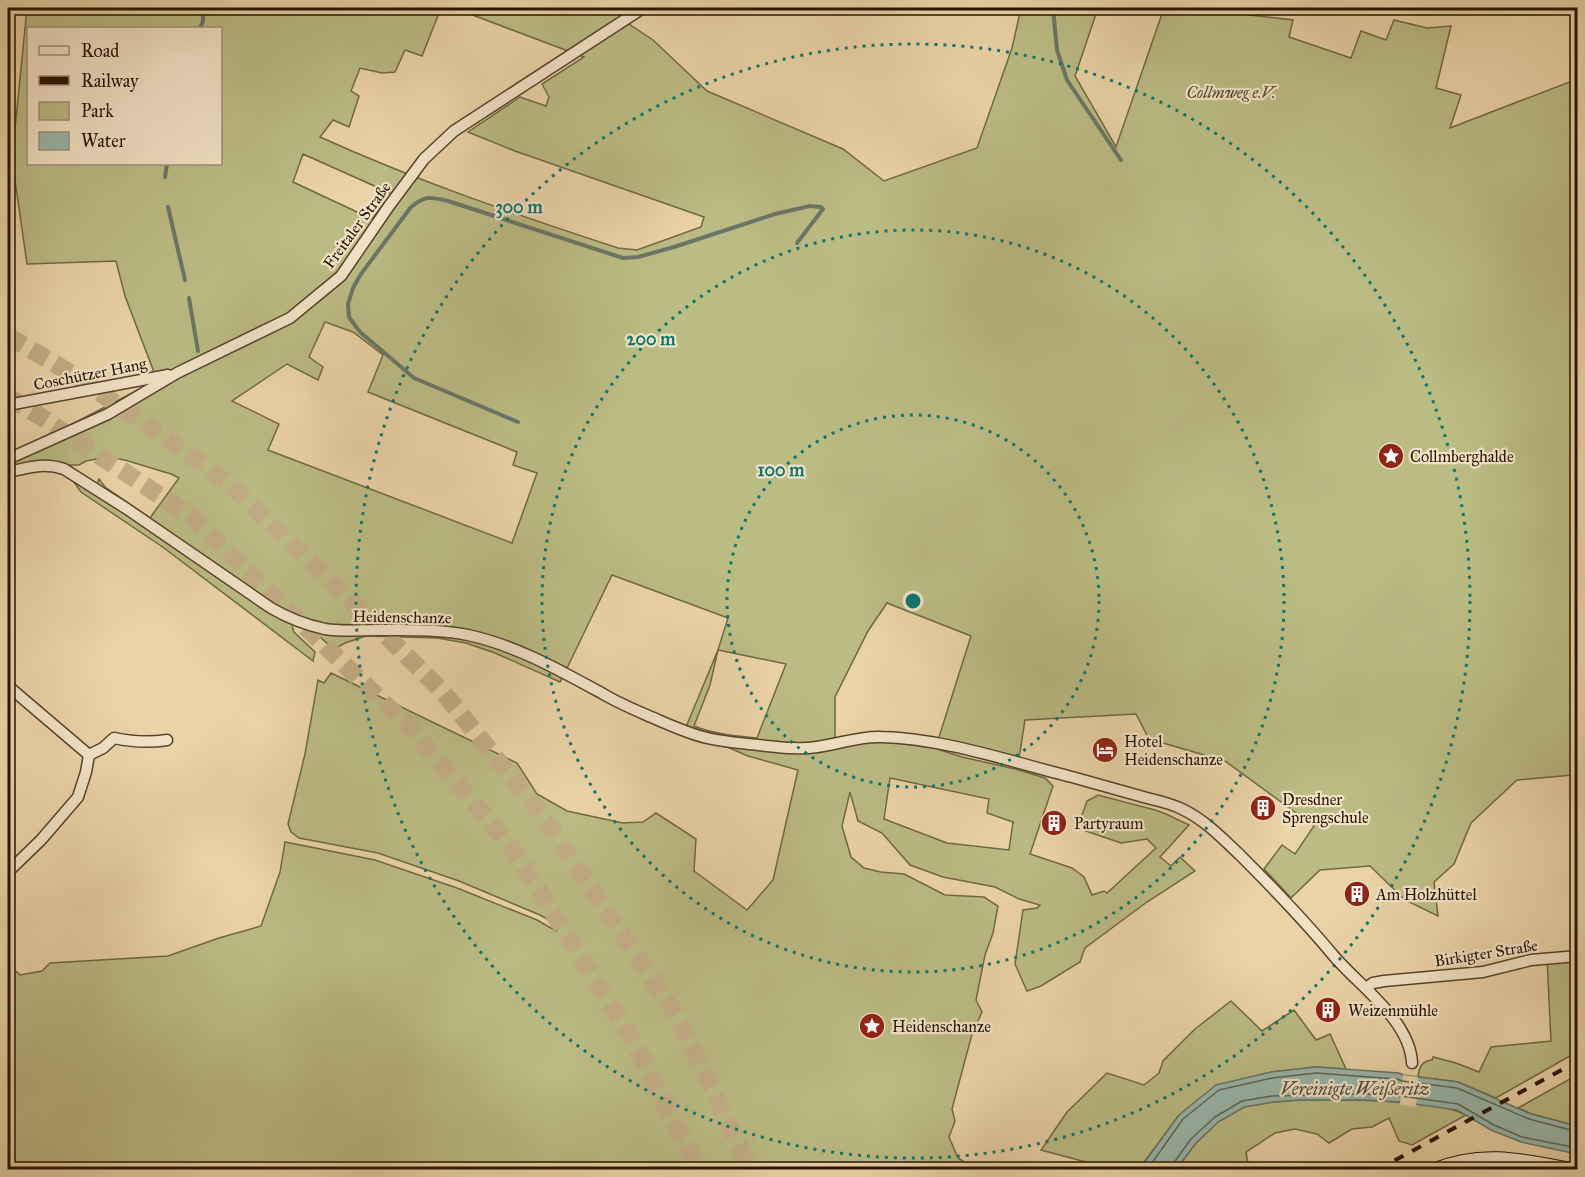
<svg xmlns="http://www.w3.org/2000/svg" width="1585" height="1177" viewBox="0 0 1585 1177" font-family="'IM FELL Great Primer',serif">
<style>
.green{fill:#bbbb84;stroke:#706842;stroke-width:1.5;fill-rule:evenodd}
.water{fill:#98b7ac;stroke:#6a7668;stroke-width:1.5}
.pier{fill:#ead3a7}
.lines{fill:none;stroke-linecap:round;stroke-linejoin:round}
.shore{stroke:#5e6656;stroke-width:1.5}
.stream{stroke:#6a7668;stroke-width:4}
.motorway-tunnel{stroke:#c2ad86;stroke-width:18;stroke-dasharray:18 9;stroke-linecap:butt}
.minor-casing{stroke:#56442a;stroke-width:13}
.secondary-casing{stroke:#241401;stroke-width:16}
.minor{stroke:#f1e2c6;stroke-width:10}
.secondary{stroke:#f1e2c6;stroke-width:14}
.rail{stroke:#241401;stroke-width:4;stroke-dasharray:10 10;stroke-linecap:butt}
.ring{fill:none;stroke:#0f766e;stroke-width:3;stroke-dasharray:3 6}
.labels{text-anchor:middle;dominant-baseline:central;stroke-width:4.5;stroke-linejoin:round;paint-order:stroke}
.park-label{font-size:16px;font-style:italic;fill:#514628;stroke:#f1e2c6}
.street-label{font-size:16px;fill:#241401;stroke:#f1e2c6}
.poi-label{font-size:16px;fill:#241401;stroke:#f1e2c6;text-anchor:start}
.water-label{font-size:18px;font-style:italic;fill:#4d4d3d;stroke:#f1e2c6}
.centre{fill:#0f766e;stroke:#f1e2c6;stroke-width:3}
.ring-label{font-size:18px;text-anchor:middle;font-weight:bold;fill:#0f766e;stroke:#f1e2c6;stroke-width:4.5;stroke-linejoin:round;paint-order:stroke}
</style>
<rect width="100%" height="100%" fill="#ead3a7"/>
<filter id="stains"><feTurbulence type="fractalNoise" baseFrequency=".00333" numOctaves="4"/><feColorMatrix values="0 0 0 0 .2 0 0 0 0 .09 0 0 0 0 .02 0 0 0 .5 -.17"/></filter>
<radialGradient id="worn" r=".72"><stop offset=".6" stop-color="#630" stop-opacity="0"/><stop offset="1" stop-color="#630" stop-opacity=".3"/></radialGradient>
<!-- green -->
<g class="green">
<path d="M27,8H441L422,56L405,50L395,72L382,73L360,68L351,91L359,96L349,127L333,120L320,137C417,181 517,215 618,248L637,250L701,227L704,217L515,151L468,132L520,97L546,106L549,97L542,84L584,57L454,8H643L623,20L653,40L707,91L843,149L884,181L977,148L1012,48L1021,8H1098L1075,76L1116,147L1164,8H1243L1241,14L1293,20L1289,37L1351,58L1361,31L1386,40L1394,20L1427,28L1451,26L1436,88L1461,95L1450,128L1577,79V818H1574L1573,775L1517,780L1471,823L1454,864L1434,882L1438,916L1405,900L1370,866L1320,870L1291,898L1264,869L1282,845L1295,854L1314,826L1225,761L1149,739L1136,714L1025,720L1019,758L942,741L939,737L971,636L887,603L868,631L835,697V739C790,751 730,739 686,727L718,650L728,618L612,575L567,668L537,654L495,639L350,628L313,622L277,608L97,484L99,479L105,487L150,518L179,478L171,474L125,460L107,457L86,461L79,465H62L8,469V463L36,443L157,380L125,296L116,261L27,264L12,159ZM28,28H220V164H28ZM303,154L390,193L391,194L372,219L293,182ZM325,322L353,332L383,355L368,392L517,452L513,465L537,473L512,543L268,450L279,424L232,401L287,364L318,380L323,367L309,357ZM718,650L786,664L757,738C735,736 714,734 694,726L710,685Z"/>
<path d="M69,475L291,623L294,632L315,652L313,661L164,548L81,492Z"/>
<path d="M306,629L425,633L456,637L498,647L563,676L560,682L495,653L466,643L437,638L366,636L345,643L325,654L329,645L320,637L314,638Z"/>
<path d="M331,673L517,763L537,794L567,811L623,823L643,822L656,813L696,839L694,871L747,910L773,880L798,770L748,756L725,746L845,744L883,741L934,748L962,757L1015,769L1045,778L1053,786L1030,854L1072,868L1084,877L1092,895L1104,891L1107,893L1156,848L1147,839L1121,843L1086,831L1089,824L1080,820L1087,801L1098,795L1155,810L1166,814L1189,825L1160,857L1171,866L1180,857L1195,871L1147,902L1085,948L1080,962L1041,986L1027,991L1015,964L1023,910L1037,908L1040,905L1019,899L995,887L943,877L910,865L882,833L858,821L850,792L842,826L851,857L864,868L881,872L904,874L945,895L984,897L998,906L993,933L985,955L976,1000L982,1012L972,1034L952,1109L955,1121L949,1137L958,1158L975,1169H8V961L9,965L20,975L42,971L50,963L168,956L219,938L261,926L280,872L285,842L375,860L457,888L537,920L556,931L560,926L540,915L459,881L378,853L299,838L291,832L288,824L305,754L318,680L324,683ZM890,778L989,799L987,813L1013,822L1009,850L947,843L884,819Z"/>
<path d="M1577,956V1052L1496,1098L1458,1082L1418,1077C1419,1067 1422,1061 1432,1060L1433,1057L1456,1063L1479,1072L1491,1047L1551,1041L1547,958Z"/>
<path d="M1231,1001L1262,1031L1294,1010L1316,1040L1330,1034L1346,1069L1316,1067L1271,1072L1179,1115L1139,1169H1086V1162L1041,1150L1067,1112L1107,1073L1144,1085L1159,1073L1163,1061L1195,1029Z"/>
<path d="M1577,1075V1126L1532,1114L1518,1108Z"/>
<path d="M1300,1100C1342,1100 1383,1099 1425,1105C1439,1107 1453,1108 1466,1115L1412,1145L1399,1141L1389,1118L1372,1127L1352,1129L1329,1143L1317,1134L1295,1129L1275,1133L1246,1152L1249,1169L1176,1170L1196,1143L1218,1122L1244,1107L1273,1102Z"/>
</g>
<!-- water -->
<path class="water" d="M1316,1067L1399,1073L1403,1075L1458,1082L1531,1114L1577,1126V1154L1521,1142L1491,1130L1457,1110L1401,1102L1363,1100H1300L1273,1102L1244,1107L1218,1122L1196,1143L1176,1169L1139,1170L1179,1115L1216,1085L1271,1072Z"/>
<!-- pier -->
<path class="pier" d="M1403,1075L1418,1077L1416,1107L1400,1105Z"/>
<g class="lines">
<!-- shore -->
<g class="shore">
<path d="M1147,1170L1183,1119L1219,1090L1272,1078L1316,1073L1397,1079L1402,1081L1457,1088L1529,1119L1578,1132"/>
<path d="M1172,1170L1173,1164L1191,1139L1215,1117L1242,1101L1272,1096L1364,1094L1401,1096L1458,1104L1494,1125L1522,1137L1578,1148"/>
</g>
<!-- stream -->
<g class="stream">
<path d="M1053,8L1057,50L1067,80L1121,160"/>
<path d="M200,28L203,21V8"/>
<path d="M165,177L167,164"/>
<path d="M168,207L185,280"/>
<path d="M189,298L198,351"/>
<path d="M518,422L414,378L360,332L349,317L348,304L353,288L361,274L411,207C426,195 431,197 448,201L623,258L638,257L674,247L775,214L810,206L821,207L823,209L797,243"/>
</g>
<!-- motorway-tunnel -->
<g class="motorway-tunnel">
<path d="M8,336L79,378L226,481L334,584L443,692L548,823L677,1016L751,1170"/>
<path d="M8,397L38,415L191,516L413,731L513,849L631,1037L699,1170"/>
</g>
<!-- minor casing -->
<g class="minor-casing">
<g id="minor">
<path d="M8,405L168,375"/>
<path d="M8,459L108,414L177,373L290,318L341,276L389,206L424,159L454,131L643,8"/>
<path d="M8,472C27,468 44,462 64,469L127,509L271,608C288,618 306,625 325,629C343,632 360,630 377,630C408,630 438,629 468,635C518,646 561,671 605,695C622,705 640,712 658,720C674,727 690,734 707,738C724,742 741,743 758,745C778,747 798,750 817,747C839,744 859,736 881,737C942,738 1012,762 1072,777C1097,784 1122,791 1147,798C1160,801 1173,804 1184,810C1206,821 1223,839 1240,855C1272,887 1304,920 1333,955C1359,986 1410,1020 1412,1063"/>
<path d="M8,686L89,755"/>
<path d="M89,755L103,748L114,738C133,742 149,743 167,740"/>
<path d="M12,868L41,840L78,797L86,772L89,755"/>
<path d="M1366,988L1373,983L1384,981L1483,972L1531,960L1578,956"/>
</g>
</g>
<!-- secondary casing -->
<g class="secondary-casing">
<path id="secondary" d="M1436,1170C1482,1151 1523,1161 1570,1170"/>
</g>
<!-- minor -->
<use href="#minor" class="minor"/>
<!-- secondary -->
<use href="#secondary" class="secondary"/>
<!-- rail -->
<path class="rail" d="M1377,1170L1578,1061"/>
</g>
<!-- distance rings -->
<g class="ring">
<circle cx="913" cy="601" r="186"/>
<circle cx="913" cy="601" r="371"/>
<circle cx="913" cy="601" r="557"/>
</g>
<!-- icons -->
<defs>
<g id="sight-disc" transform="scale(1.35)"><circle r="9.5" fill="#8f2418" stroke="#f1e2c6"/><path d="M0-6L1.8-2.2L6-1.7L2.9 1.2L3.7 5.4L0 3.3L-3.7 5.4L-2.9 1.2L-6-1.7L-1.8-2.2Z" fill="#fff"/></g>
<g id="hotel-disc" transform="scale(1.35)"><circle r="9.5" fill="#8f2418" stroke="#f1e2c6"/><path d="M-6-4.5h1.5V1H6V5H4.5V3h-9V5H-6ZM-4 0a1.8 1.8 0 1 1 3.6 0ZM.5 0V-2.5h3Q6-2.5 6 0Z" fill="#fff"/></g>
<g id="building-disc" transform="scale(1.35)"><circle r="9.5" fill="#8f2418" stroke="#f1e2c6"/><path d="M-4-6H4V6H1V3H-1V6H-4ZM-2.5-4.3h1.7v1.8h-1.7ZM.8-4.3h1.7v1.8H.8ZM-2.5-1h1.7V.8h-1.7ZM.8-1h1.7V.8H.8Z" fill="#fff"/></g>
</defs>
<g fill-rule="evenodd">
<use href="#sight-disc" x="1391" y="456"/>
<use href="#hotel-disc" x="1105" y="750"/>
<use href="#building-disc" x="1263" y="808"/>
<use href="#building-disc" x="1054" y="823"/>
<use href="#building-disc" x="1357" y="894"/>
<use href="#building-disc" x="1328" y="1010"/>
<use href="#sight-disc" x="872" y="1026"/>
</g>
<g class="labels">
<!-- park labels -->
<g class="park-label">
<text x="1231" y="92">Collmweg e.V.</text>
</g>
<!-- street labels -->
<g class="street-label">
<text transform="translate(357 225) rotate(-54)">Freitaler Straße</text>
<text transform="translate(90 374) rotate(-11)">Coschützer Hang</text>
<text transform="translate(402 617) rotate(1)">Heidenschanze</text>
<text transform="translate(1486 953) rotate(-9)">Birkigter Straße</text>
</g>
<!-- poi labels -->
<g class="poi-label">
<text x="1410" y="456">Collmberghalde</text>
<text x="1124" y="741">Hotel<tspan x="1124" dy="18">Heidenschanze</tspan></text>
<text x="1282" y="799">Dresdner<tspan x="1282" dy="18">Sprengschule</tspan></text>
<text x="1074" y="823">Partyraum</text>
<text x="1376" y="894">Am Holzhüttel</text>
<text x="1348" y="1010">Weizenmühle</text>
<text x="892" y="1026">Heidenschanze</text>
</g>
<!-- water labels -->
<g class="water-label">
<text x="1355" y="1089">Vereinigte Weißeritz</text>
</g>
</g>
<circle cx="913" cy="601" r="9" class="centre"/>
<g class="ring-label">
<text x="519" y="213">300 m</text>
<text x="651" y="345">200 m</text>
<text x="781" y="476">100 m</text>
</g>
<!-- margin -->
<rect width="1585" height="1177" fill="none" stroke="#ead3a7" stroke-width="30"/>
<rect x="9" y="9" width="1567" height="1159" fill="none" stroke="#241401" stroke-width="3"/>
<rect x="15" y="15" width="1555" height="1147" fill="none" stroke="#241401" stroke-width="1.5"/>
<!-- legend -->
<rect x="27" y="27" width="195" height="138" fill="#f1e2c6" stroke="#9f9077" stroke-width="1.5"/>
<rect x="39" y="46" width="30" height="9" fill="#f1e2c6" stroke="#9f9077" stroke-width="1.5"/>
<text x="81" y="57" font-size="18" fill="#241401">Road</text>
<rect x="39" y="76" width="30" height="9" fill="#241401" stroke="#9f9077" stroke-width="1.5"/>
<text x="81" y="87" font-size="18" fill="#241401">Railway</text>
<rect x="39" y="102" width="30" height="18" fill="#bbbb84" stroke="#9f9077" stroke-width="1.5"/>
<text x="81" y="117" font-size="18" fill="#241401">Park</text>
<rect x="39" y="132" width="30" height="18" fill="#98b7ac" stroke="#9f9077" stroke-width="1.5"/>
<text x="81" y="147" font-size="18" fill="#241401">Water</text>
<rect width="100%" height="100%" filter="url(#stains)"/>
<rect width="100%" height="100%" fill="url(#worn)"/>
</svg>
